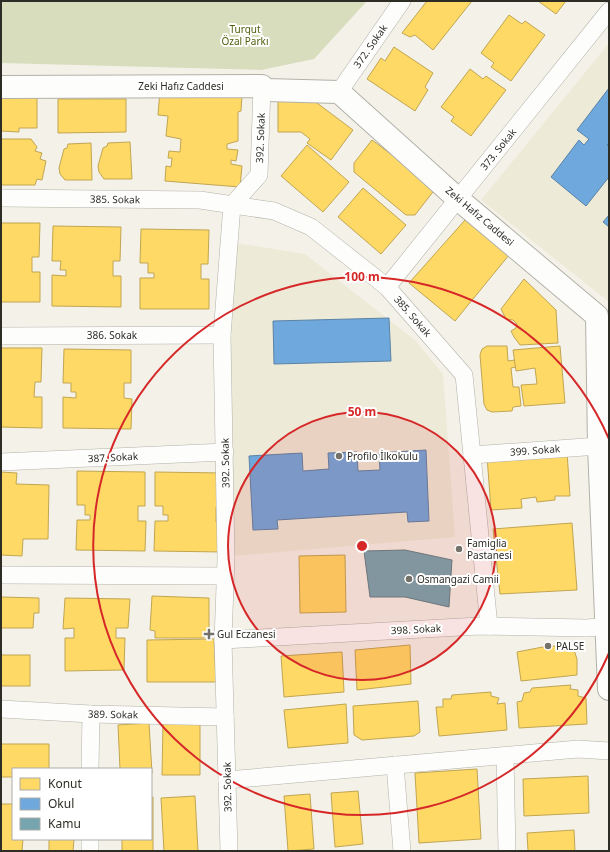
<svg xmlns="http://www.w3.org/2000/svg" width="610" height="852" viewBox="0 0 610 852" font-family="'Noto Sans',sans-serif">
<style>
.built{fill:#edead8}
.green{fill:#d7ddbd}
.homes{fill:#ffd966;stroke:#c0a552}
.schools{fill:#6fa8dc;stroke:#5b83a5}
.public{fill:#76a5af;stroke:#608186}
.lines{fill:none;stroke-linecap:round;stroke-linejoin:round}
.street-casing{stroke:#b2b1a9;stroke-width:18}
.secondary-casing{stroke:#b2b1a9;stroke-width:24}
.street{stroke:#fdfdfc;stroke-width:17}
.secondary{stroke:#fdfdfc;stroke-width:22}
.ring{fill:none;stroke:#d62828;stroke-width:2}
.poi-dot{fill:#737169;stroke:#fff;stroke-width:1.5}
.labels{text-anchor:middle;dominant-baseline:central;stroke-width:4;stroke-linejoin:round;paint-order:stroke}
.park-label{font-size:10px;fill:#505e0c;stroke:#fff}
.street-label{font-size:10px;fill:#2d2c25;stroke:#fff}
.poi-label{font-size:10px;fill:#2d2c25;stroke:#fff;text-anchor:start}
.centre{fill:#d62828;stroke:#fff;stroke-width:2}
.ring-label{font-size:12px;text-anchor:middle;font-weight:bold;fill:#d62828;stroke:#fff;stroke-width:4;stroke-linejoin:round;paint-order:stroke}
</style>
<rect width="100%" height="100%" fill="#f4f2e8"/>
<!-- built -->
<g class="built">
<path d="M609,43V302L481,200Z"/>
<path d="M236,243L305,254L416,341L443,374L455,537L233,556L226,317Z"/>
</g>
<!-- green -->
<path class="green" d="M1,1H367L314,59L261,70L1,63Z"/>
<!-- homes -->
<g class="homes">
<path d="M427,1H472L433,50L415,35L410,37L402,33Z"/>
<path d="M538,1H566L556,14Z"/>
<path d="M509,15L522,24L525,21L545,35L511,81L491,67L494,63L481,53Z"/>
<path d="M394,47L433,73L425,87L428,90L415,111L367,79L381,58L385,61Z"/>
<path d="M470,69L483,79L486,76L506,90L471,136L451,121L454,117L441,107Z"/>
<path d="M160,90L242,95L241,111L238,112V141L227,144V149L238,150L236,161L231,160V164L242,166L240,187L165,181L166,166L171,167L172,158H168L169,151L180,152L181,139L166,136L168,116L158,115Z"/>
<path d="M1,95H37V128H19V132L1,131Z"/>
<path d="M58,99H126V132L58,133Z"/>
<path d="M278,99L313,100L353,130L331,160L307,143L310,139L301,132H278Z"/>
<path d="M1,139H31L37,147L35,151L42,153L40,159L46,161L42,180L37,179L35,185H1Z"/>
<path d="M372,140L436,188L415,215H406L354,172V163Z"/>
<path d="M130,142L132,179H104L99,172L98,166L103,148L107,146L108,143Z"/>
<path d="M91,143L92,180H65L60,174L59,168L64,149L67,148L68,144Z"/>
<path d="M307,145L349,182L323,212L281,176Z"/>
<path d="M363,188L406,225L381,254L338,217Z"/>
<path d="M465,220L509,255L455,321L409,283Z"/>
<path d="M1,223H40L39,257H32V272H40V302H1Z"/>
<path d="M53,226L121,227L120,261H113V276H121V307L52,306V275L66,276V270H60L61,261H52Z"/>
<path d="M141,229L209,230L208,264H201V279H209V309H140V278H154V273H148V263H140Z"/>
<path d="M524,279L556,310L558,343L520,345L514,337L511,331L516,328L517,324L513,320L506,319L501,309Z"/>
<path d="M487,346H507L508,361L515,360L516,367L511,368L513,387H519L521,406L513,407L512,411L492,412L487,410L484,404L480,355L482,349Z"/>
<path d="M560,346L565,403L524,406L521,385L537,384L535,368L516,371L513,350Z"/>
<path d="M1,348H42L41,382H35L34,397H42V428L1,427Z"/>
<path d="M64,349L131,350V383H124V398L132,399L131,429L63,428V397L76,398V392H71V383H63Z"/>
<path d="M567,452L570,496H555V500L537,502L536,497L521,499L522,508L491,510L487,456Z"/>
<path d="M77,471L145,472V506H138V521H146L145,551L76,550L77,520H90V515H85V505H77Z"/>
<path d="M1,472L17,473L16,484L49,485L48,539H23L22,556L1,555Z"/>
<path d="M155,472L223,473V507H216V522H224L223,552L154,551L155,521H168V515H163V506H155Z"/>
<path d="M572,523L577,590L500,594L493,529Z"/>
<path d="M345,555L346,612L300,613L299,556Z"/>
<path d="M152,596L209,598V631L204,632V638H155V631L150,630Z"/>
<path d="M1,597L39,598V613H34L33,628H1Z"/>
<path d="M65,598L130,599L128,628H116V638H125L124,670L65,671V638H74V628L63,629Z"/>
<path d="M214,639L216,682H147V640Z"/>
<path d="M410,645L411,684L357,690L355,650Z"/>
<path d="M548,646H569L574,650L577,659V675L521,681L517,652Z"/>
<path d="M342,652L344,692L284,697L281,656Z"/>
<rect x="1" y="655" width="29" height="31"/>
<path d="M571,685L570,689L578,690V696L586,698L587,724L519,728L517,702L522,701L524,693L530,692L532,688Z"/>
<path d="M491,692V696L499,698L497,704L505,703L507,730L439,736L436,707H443V699H451L452,695Z"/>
<path d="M418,701L420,732L414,736L362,740L354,735L353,706Z"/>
<path d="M346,704L348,743L288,748L284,710Z"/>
<path d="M163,722H200V775H162Z"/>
<path d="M149,723L152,773L151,769H120L118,725Z"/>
<path d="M1,744H49V769H13V777H1Z"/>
<path d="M477,769L481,839L419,843L415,773Z"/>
<path d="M588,776L589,813L524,816L523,779Z"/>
<path d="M358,791L363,844L335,847L331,793Z"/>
<path d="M310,794L314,849L288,851L284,796Z"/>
<path d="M195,796L198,851H164L161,798Z"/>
<path d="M151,797H153V851H122V839H151Z"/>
<path d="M1,804H13V839H23L22,851H1Z"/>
<path d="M574,830L575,851H528L527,833Z"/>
<path d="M49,839H74L73,851H49Z"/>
</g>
<!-- schools -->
<g class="schools">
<path d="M609,88V143L607,145L609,147V177L586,206L551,177L579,140L584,145L589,139L577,130Z"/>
<path d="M609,215V227L603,222Z"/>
<path d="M389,318L391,361L274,364L273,321Z"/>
<path d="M426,450L429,521L408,522L407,512L277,520L278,529L253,530L249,456L302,453L303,471L329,469L328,453L357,452L358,471L380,470L379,453Z"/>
</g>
<!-- public -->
<path class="public" d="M405,550L452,560L449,607L405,597H370L364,551Z"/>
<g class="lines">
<!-- street casing -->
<g class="street-casing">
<g id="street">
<path d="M339,92L402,1"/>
<path d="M1,198L200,200L274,211L311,227L387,287L464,375L489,626"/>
<path d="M387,287L609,11"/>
<path d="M1,336L222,335"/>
<path d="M472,455L599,446"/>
<path d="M1,462L225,452"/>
<path d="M1,575L225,576"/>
<path d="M223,640L479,626L587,628L609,626"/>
<path d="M1,709L91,714L225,717"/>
<path d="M505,756L507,851"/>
<path d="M395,765L402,851"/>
<path d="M90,769L91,714"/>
<path d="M227,780L578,749L609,751"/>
<path d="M90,851V839"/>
<path d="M229,851L223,640L226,559L222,335L232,205L259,175L262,86"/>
</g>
</g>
<!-- secondary casing -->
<g class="secondary-casing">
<path id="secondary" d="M1,87L262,86L266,90L339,92L458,199L597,316L599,446L609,689"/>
</g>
<!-- street -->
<use href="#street" class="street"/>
<!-- secondary -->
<use href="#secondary" class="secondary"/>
</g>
<!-- distance rings -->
<circle cx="362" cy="546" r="134" fill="#d62828" fill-opacity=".12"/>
<g class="ring">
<circle cx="362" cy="546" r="134"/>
<path d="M609 653A269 269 0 1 1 609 439"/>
</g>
<!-- markers -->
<g class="poi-dot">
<circle cx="339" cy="456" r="4"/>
<circle cx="459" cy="549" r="4"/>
<circle cx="409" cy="579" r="4"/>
<path d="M207 628h4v4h4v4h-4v4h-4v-4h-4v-4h4z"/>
<circle cx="548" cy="646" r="4"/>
</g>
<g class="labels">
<!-- park labels -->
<g class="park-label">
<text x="245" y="29">Turgut<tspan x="245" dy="12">Özal Parkı</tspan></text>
</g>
<!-- street labels -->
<g class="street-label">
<text transform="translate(370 46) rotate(-55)">372. Sokak</text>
<text x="181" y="86">Zeki Hafız Caddesi</text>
<text transform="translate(260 138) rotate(-88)">392. Sokak</text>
<text transform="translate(498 149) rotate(-51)">373. Sokak</text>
<text transform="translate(115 199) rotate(1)">385. Sokak</text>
<text transform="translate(480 216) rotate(40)">Zeki Hafız Caddesi</text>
<text transform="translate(413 316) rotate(49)">385. Sokak</text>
<text x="112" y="335">386. Sokak</text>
<text transform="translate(535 450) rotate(-4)">399. Sokak</text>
<text transform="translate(113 457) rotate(-3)">387. Sokak</text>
<text transform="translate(225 463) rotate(-91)">392. Sokak</text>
<text transform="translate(416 629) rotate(-3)">398. Sokak</text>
<text transform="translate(113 714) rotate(1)">389. Sokak</text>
<text transform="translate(227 787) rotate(-91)">392. Sokak</text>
</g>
<!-- poi labels -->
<g class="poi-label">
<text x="347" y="456">Profilo İlkokulu</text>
<text x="467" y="543">Famiglia<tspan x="467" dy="12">Pastanesi</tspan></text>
<text x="417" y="579">Osmangazi Camii</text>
<text x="217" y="634">Gul Eczanesi</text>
<text x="556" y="646">PALSE</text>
</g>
</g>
<circle cx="362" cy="546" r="6" class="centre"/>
<g class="ring-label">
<text x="362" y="281">100 m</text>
<text x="362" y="416">50 m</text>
</g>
<!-- border -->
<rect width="610" height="852" fill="none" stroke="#2d2c25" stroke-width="4"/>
<!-- legend -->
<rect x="12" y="768" width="140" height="72" fill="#ffffff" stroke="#ababa8"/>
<rect x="20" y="778" width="20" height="12" fill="#ffd966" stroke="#ababa8"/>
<text x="48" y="788" font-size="12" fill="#2d2c25">Konut</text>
<rect x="20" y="798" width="20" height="12" fill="#6fa8dc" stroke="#ababa8"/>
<text x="48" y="808" font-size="12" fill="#2d2c25">Okul</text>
<rect x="20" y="818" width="20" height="12" fill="#76a5af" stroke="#ababa8"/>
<text x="48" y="828" font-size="12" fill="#2d2c25">Kamu</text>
</svg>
